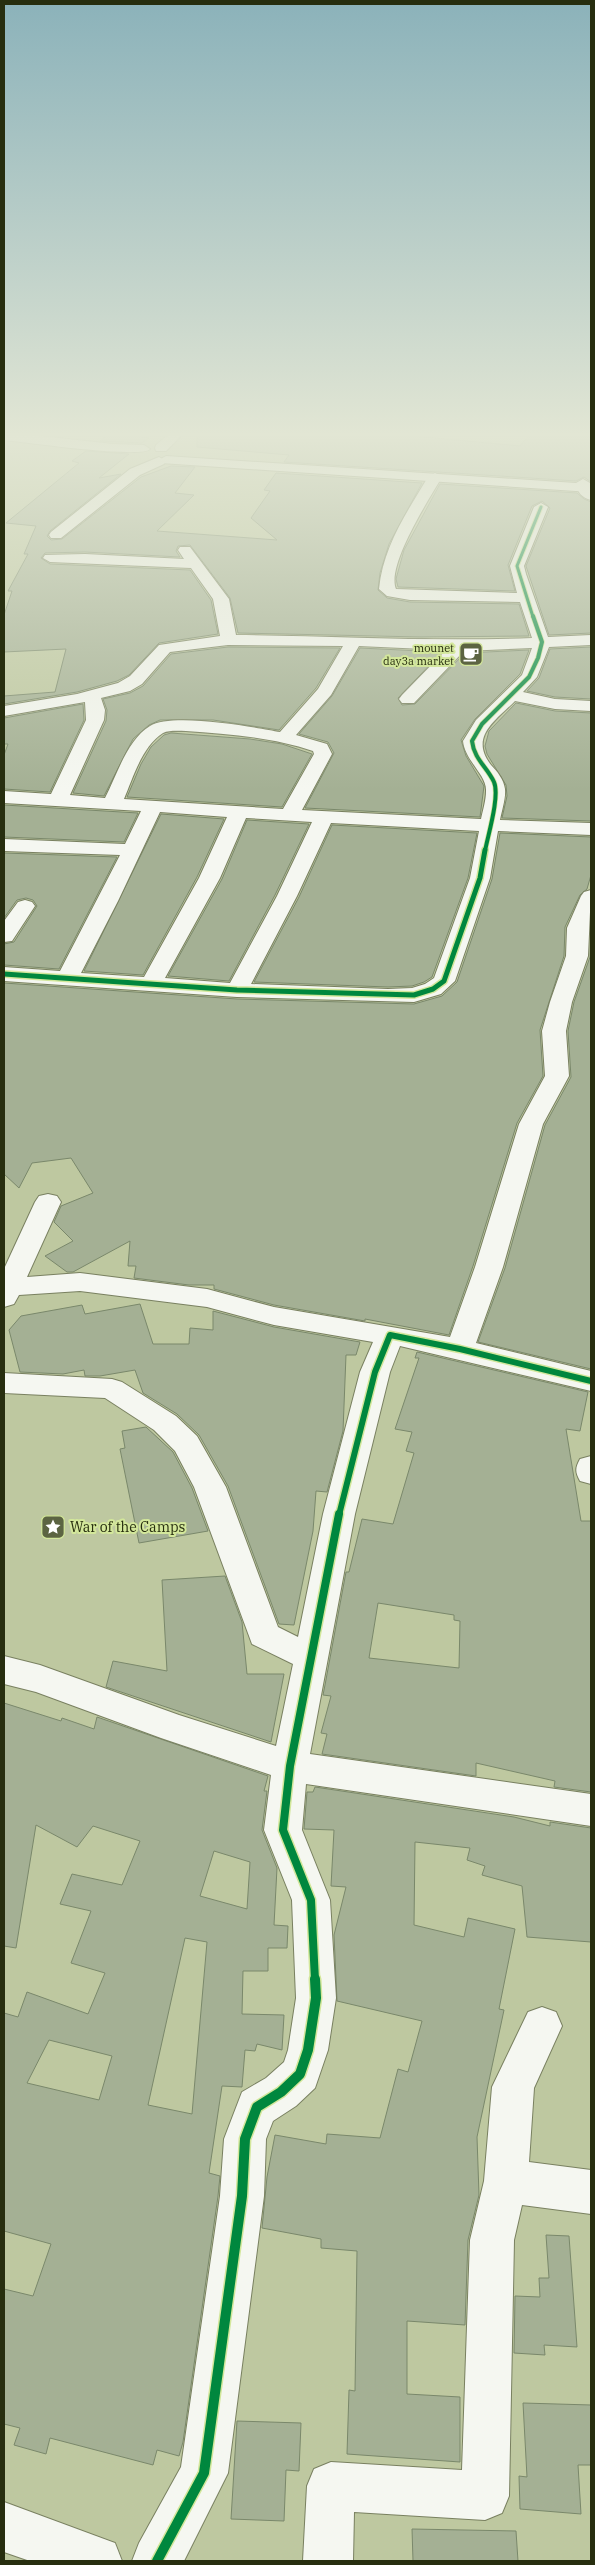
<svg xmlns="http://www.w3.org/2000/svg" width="595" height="2565" viewBox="0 0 595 2565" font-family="'IBM Plex Serif',serif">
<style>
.building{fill:#a4b094;stroke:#7a886b;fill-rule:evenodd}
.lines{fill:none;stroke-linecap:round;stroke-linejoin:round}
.minor-casing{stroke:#798060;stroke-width:2}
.tertiary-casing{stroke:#798060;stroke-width:2}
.minor{fill:#f5f7f1;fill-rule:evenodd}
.tertiary{fill:#f5f7f1;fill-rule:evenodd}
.cycleway-far5-casing{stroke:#d3e79b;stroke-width:5}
.cycleway-far4-casing{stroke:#d3e79b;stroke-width:5.5}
.cycleway-far3-casing{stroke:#d3e79b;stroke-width:8}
.cycleway-far2-casing{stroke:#d3e79b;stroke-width:9}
.cycleway-far1-casing{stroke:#d3e79b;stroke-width:11}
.cycleway-casing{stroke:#d3e79b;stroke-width:13}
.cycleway-far5{stroke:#00873e;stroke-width:3}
.cycleway-far4{stroke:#00873e;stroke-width:4}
.cycleway-far3{stroke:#00873e;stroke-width:5}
.cycleway-far2{stroke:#00873e;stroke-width:6}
.cycleway-far1{stroke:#00873e;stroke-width:8}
.cycleway{stroke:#00873e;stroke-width:10}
.labels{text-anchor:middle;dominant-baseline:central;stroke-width:4;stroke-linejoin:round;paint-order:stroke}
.far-poi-label{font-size:11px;fill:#272e0f;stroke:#d3e79b;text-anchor:end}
.poi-label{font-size:14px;fill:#272e0f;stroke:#d3e79b;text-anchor:start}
</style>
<rect width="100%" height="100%" fill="#bec8a0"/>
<!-- building -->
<g class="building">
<path d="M113,431H149L142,437L149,438L142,443L100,441Z"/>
<path d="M197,431H360L520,446L533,431H591V482L584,477L576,481L284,462L289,455L197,447Z"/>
<path d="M86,451L129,454L99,478L121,474L50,531L47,536L51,540L62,539L141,477L171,466L195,467L175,493L194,495L157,531L277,540L251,518L270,491L264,490L276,473L422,483L389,544L380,573L378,590L387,598L410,602L519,604L529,636L421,637L238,633L230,598L190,545L178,546L176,551L180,557L85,552L45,553L41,558L50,564L190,570L211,600L218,634L159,643L129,675L117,681L77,692L4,704V696L55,692L66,649L4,652V615L12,591H8L28,554H24L36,526L6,523L79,463L72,461Z"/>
<path d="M440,484L577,493L584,499L591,502V633L549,635L526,566L550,508L542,501L532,506L508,565L515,591L398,587L396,579L404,550Z"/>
<path d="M228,647L340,648L316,688L279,730L213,720H160L149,725L133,739L104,796L73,793L106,721L107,710L103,699L130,693L143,686L171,654Z"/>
<path d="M591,647V699L555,697L527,691L539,678L550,649Z"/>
<path d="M360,648L442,652L398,698L402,705L415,704L465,653L529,650L520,674L475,719L461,740L466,756L484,786L480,817L305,808L334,753L328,742L299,734L332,696Z"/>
<path d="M516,703L555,711L591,713V821L502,818L507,796L506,785L487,754L485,746L489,731Z"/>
<path d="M83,704L84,720L50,792L4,789V755L8,744H4V718Z"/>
<path d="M171,733L250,739L282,744L312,754L282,807L127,797L141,764L151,747L164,735Z"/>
<path d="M4,805L138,813L124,842L4,837Z"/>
<path d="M161,814L224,819L197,877L143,975L84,971Z"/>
<path d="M247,820L309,824L275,895L229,981L168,976L222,879Z"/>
<path d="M332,825L477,833L468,878L432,977L424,982L412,986L388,987L254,982L299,897Z"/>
<path d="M500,833L591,837V875L587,889L580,895L565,927L564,956L540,1030L543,1076L517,1123L473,1266L449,1335L365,1319V1321L274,1305L214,1289V1285H189L134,1278L136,1266H128L130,1241L73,1272H67L45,1256L73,1241L54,1222L61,1206L93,1193L71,1158L32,1163L19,1188L4,1174V983L237,999L414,1004L442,996L457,982L492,879Z"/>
<path d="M4,853L117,857L59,969L4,965V944L14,942L37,906L33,900L26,898L17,900L4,918Z"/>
<path d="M591,926V1369L478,1342L505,1268L545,1125L571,1077L568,1031L574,1002L590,957Z"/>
<path d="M140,1304L153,1344H189L190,1328L213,1330V1311L274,1327L360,1342L356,1355H346L343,1431L327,1492L316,1491L313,1531L294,1625L279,1624L228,1486L199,1435L177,1414L143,1393L135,1370L100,1376H85L84,1370L63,1374L20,1372L9,1330L21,1316L82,1305L85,1314Z"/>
<path d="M417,1352L588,1392L580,1431L566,1429L581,1521H591V1792L554,1787L555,1781L476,1763V1776L322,1754L327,1734L321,1733L331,1696L323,1695L325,1685L346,1572H349L362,1519L393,1524L414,1453L406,1451L412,1432L395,1429L419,1358H415ZM378,1603L454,1615V1620L460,1621L459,1668L369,1658Z"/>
<path d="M146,1427L173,1452L192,1488L208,1531L139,1543L120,1449L125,1448L122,1431Z"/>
<path d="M225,1576L242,1622L247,1674H284L271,1742L106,1687L113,1661L167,1671L162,1580Z"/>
<path d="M4,1703L61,1721L62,1718L94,1729L97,1717L268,1776L264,1791H267L262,1830L277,1868L274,1925L288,1926L287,1948H268V1971H243L242,2014L284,2015L282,2050L257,2044L255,2051L245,2050L242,2087L222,2086L209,2173L220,2176L218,2196L183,2442L179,2456L157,2450L153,2465L50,2438L46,2454L14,2445L20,2428L4,2424V2289L33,2296L51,2244L4,2231V2013L18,2017L27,1992L88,2014L105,1973L71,1963L91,1911L60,1904L72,1874L122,1885L140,1841L93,1826L77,1847L36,1825L16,1948L4,1946ZM214,1851L250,1862L247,1909L200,1896ZM185,1938L207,1942L192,2114L148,2105ZM49,2040L112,2056L99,2100L27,2083Z"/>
<path d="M315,1787L514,1817L550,1826V1822L591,1828V1942L527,1937L522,1886L482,1875L485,1866L467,1860L470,1848L415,1842L414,1925L464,1937L468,1918L515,1929L499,2009L504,2010L477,2137L479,2195L468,2240L465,2325L407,2321V2394L460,2397V2462L347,2454L349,2390L355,2391L357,2251L321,2248V2239L262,2228L267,2177L275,2135L326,2144L327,2134L380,2138L398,2069L408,2072L422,2021L337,2001L334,1935L346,1887L331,1886L334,1830L304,1829L307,1792H313Z"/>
<path d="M546,2235L569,2236L577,2347L544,2345L545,2355L514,2353L515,2296L540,2297L539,2278H549Z"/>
<path d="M523,2403L591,2405V2465H578L581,2514L520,2509L519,2476L527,2477Z"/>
<path d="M237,2421L301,2423L299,2471L286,2470L284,2521L231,2519Z"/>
<path d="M412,2529L516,2531L518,2561H413Z"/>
</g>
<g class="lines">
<!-- minor casing -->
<g class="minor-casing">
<g id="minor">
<path d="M159,457L166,461L164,464L140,475L61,538H51L49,535L51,532L130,469Z"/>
<path d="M435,473L442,477C429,499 386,566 396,589L517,593L510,566L534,507L541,503L548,507L524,566L526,574L548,637L591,635V645L549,647L537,677L523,692L555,699L591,701V711L555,709L515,701C495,721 469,737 491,765C497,771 504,780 505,789C506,798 502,810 500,820L591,823V835L498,831L490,878L455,981L441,994L414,1002L237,997L4,981V967L60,971L120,855L4,851V839L125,844L141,811L4,803V791L51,794L86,720L85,702L4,716V706L77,694L118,683L130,676L159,645L220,636L213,599L191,568L50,562L43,558L45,555L85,554L184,559L178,550L180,547H190L229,599L236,635C335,636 434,642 532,638L520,602L410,600L387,596L379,589C383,547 407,512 428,477ZM228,645L343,646L318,689L280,732C253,727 172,712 150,726C127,740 117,775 105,798L70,795L104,720L105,710L101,698L130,691L142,684L170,652ZM359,646L446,650L402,695L399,699L402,703H414L464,651L532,648L522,675L476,720L463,741C465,761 487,775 486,791C486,800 483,810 481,819L302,810L332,754L327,744L296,735L331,695ZM186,731C228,734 273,737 313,751L314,754L283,809L124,799C133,778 142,746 163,733C169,730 179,731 186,731ZM160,812L227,817L199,878L144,977L81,973L118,901ZM246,818L312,822L277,896L230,983L165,978L220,878ZM331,823L479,831L470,878L434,978L425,984L412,988L388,989L251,984L297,896Z"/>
<path d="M583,479L590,483L591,500C582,498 577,492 576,483Z"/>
<path d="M591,890L588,956L572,1002L566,1031L569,1076L543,1124L503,1267L476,1343L591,1371V1391L400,1346L390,1372L355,1514L310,1754L591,1794V1826L306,1784L302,1830L330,1900L336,1998L328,2050L315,2088L296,2106L273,2121L266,2139L264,2196L228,2473L184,2561H132L139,2543L181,2467L220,2196L224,2139L242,2092L266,2078L284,2062L288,2050L296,1998L292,1900L264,1830L271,1775L161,1738L36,1692L4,1684V1656L40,1665L179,1715L276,1746L293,1664L252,1644L194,1487L175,1451L154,1430L105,1398L4,1393V1373L112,1379L122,1382L176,1416L197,1436L226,1487L278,1627L298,1637L323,1514L360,1372L373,1342L274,1325L207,1307L80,1291L19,1295L14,1304L4,1307V1269L35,1202L39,1196L48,1194L57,1196L61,1202L27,1277L80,1273L207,1289L274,1307L450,1337L475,1267L519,1124L545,1076L542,1031L550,1002L566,956L567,928L581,896L584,892Z"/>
<path d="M25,900L32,902L35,906L12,941L4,942V921L18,902Z"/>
<path d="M591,1456V1484L580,1481C575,1472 575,1468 580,1459Z"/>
<path d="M542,2007L556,2012L562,2026L534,2088L529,2162L591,2170V2214L522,2205L514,2240L509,2496L502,2513L485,2520L354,2512L353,2561H303L307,2486L314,2469L331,2462L462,2470L470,2240L484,2181L492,2087L528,2012Z"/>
<path d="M4,2502L115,2543L122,2561H30L4,2552Z"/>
</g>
</g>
<!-- tertiary casing -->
<g class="tertiary-casing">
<g id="tertiary">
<path d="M173,431H186L166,451H156L155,448L156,445Z"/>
<path d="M4,432L113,444L144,445L150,449C142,459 24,442 4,440Z"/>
<path d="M166,456L591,484V492L161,463L159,460Z"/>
</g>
</g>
<!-- minor -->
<use href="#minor" class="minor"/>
<!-- tertiary -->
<use href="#tertiary" class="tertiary"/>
<!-- cycleway-far5 casing -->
<g class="cycleway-far5-casing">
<path id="cycleway-far5" d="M533,617L517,566L541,507"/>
</g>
<!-- cycleway-far4 casing -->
<g class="cycleway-far4-casing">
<path id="cycleway-far4" d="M485,851C488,835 500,796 494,782C487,767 474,759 472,741L482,724L529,677L538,658L542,642L533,616"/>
</g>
<!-- cycleway-far3 casing -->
<g class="cycleway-far3-casing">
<path id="cycleway-far3" d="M4,974L237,990L414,995L433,989L444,981L480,878L485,850"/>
</g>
<!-- cycleway-far2 casing -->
<g class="cycleway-far2-casing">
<path id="cycleway-far2" d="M339,1515L375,1372L390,1335L460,1349L591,1381"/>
</g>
<!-- cycleway-far1 casing -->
<g class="cycleway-far1-casing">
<path id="cycleway-far1" d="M315,1980L311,1900L283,1830L290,1766L339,1514"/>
</g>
<!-- cycleway casing -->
<g class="cycleway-casing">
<path id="cycleway" d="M157,2561L204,2473L242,2196L245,2139L257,2107L281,2092L300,2074L308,2050L316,1998L315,1979"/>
</g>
<!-- cycleway-far5 -->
<use href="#cycleway-far5" class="cycleway-far5"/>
<!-- cycleway-far4 -->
<use href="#cycleway-far4" class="cycleway-far4"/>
<!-- cycleway-far3 -->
<use href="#cycleway-far3" class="cycleway-far3"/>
<!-- cycleway-far2 -->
<use href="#cycleway-far2" class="cycleway-far2"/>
<!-- cycleway-far1 -->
<use href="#cycleway-far1" class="cycleway-far1"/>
<!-- cycleway -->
<use href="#cycleway" class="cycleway"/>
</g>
<!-- sky -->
<linearGradient id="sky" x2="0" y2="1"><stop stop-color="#8bb2ba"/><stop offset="0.55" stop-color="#e2e6d4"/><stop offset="1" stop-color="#e2e6d4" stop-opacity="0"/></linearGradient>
<rect width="595" height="790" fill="url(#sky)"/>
<!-- icons -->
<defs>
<g id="cafe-square" transform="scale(1.25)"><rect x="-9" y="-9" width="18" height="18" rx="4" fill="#5c6442" stroke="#d3e79b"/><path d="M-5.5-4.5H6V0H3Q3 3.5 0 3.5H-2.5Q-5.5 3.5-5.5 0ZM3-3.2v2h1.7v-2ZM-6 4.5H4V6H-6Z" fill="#fff"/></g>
<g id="sight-square" transform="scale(1.25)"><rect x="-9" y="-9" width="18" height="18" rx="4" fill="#5c6442" stroke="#d3e79b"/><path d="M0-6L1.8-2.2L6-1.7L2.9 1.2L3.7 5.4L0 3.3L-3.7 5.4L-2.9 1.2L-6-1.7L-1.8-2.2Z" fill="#fff"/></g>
</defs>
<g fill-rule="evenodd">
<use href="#cafe-square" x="471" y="654"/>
<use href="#sight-square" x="53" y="1527"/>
</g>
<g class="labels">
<!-- far-poi labels -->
<g class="far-poi-label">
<text x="454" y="648">mounet<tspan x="454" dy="13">day3a market</tspan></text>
</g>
<!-- poi labels -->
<g class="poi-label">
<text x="70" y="1527">War of the Camps</text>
</g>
</g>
<!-- border -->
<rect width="595" height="2565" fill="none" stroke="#272e0f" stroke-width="10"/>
</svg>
